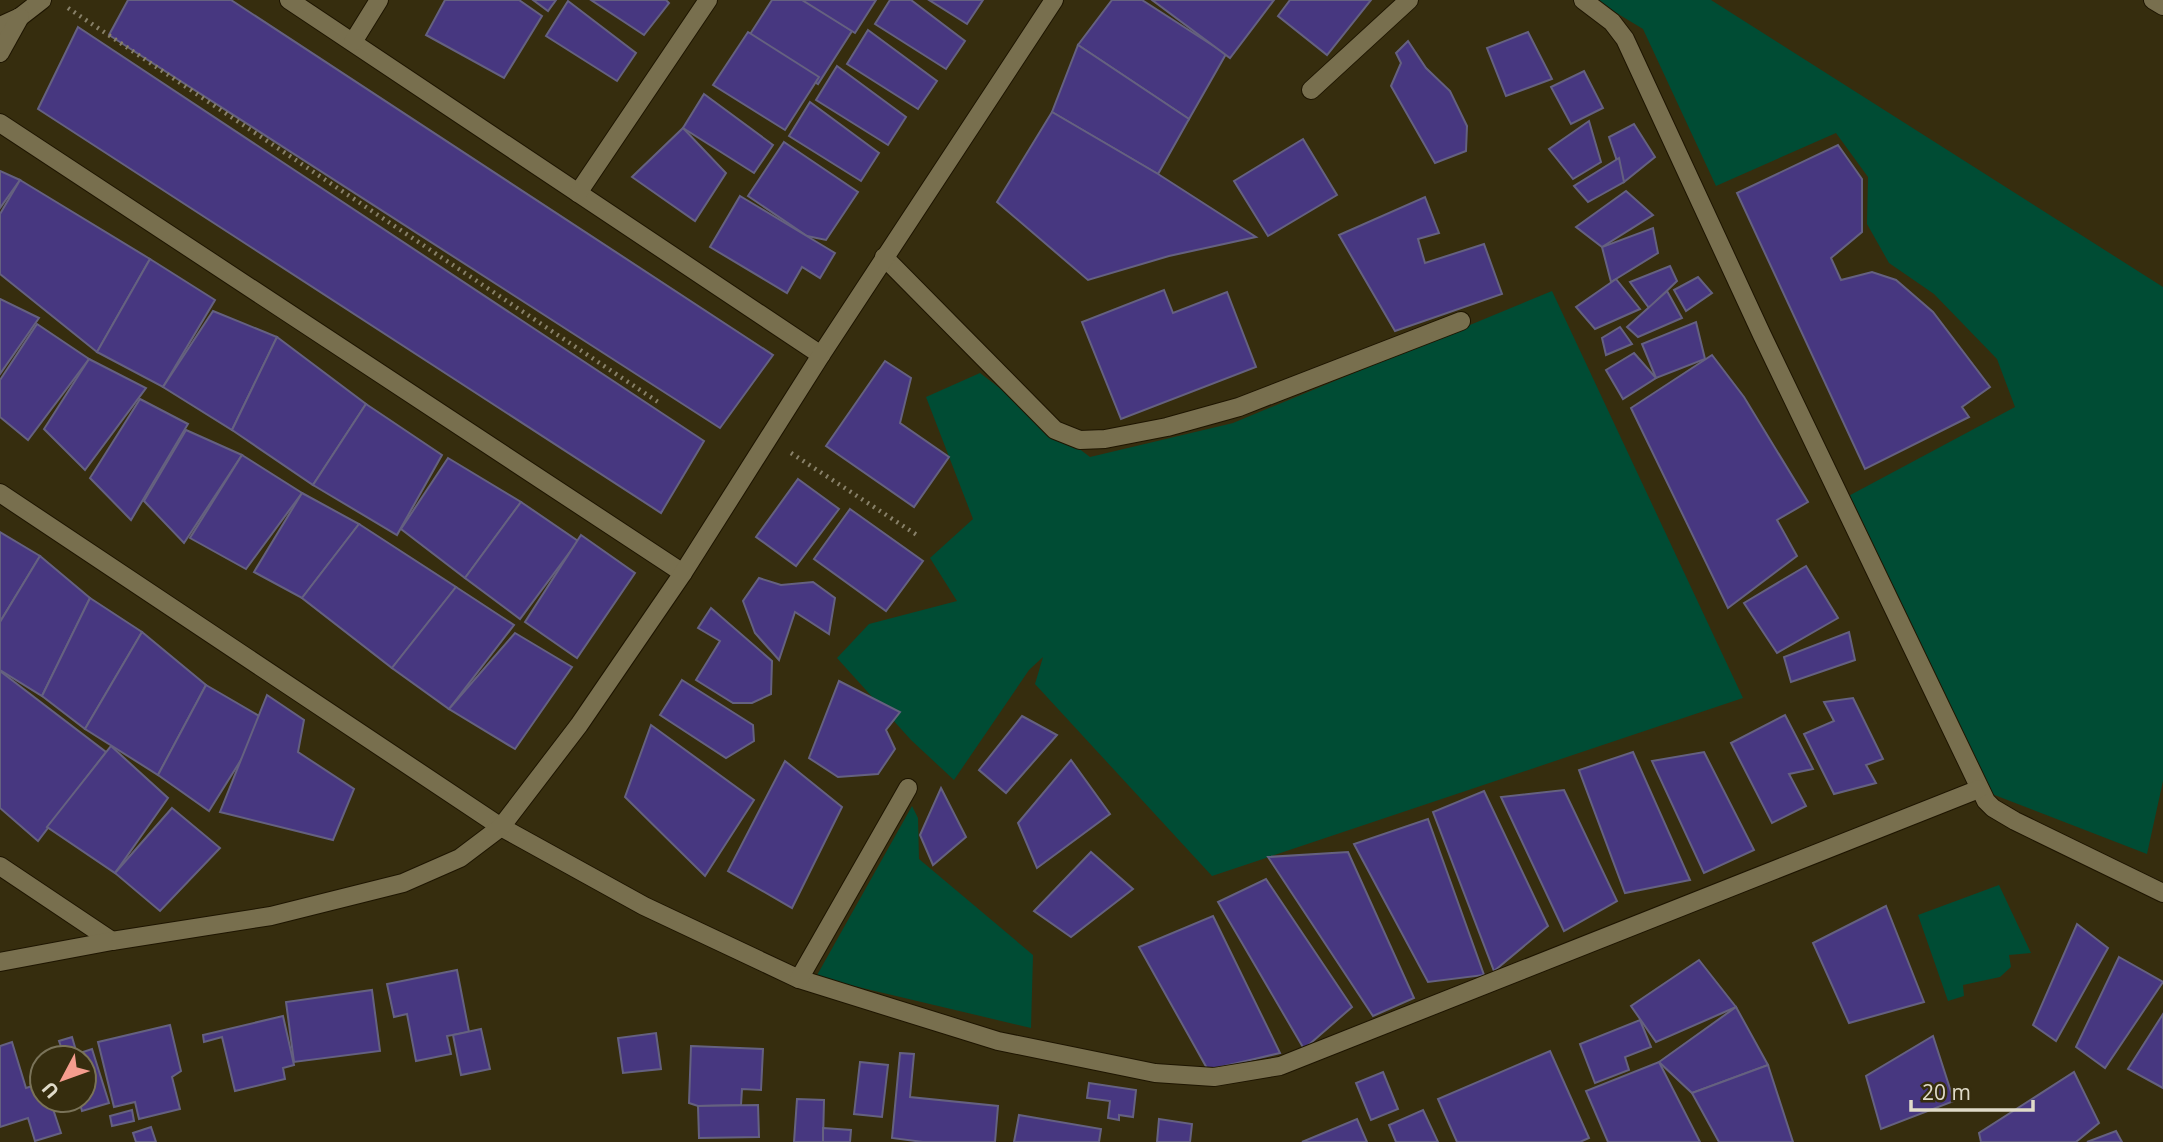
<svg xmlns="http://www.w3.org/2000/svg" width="2163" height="1142" viewBox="0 0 2163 1142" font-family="'Open Sans',sans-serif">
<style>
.green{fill:#004c34}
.building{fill:#473780;stroke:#656180;stroke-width:2}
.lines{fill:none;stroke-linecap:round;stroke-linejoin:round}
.street-casing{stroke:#1e1500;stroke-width:20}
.path{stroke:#888169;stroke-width:4.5;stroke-dasharray:2 5;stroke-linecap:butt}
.street{stroke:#786f4e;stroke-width:18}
</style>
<rect width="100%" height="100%" fill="#362d0e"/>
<!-- green -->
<g class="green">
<path d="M1595,0H1711L2163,287V781L2147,854L1979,789L1841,500L2015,407L1997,359L1934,294L1889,263L1867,224L1868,177L1836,133L1716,186L1643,29Z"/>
<path d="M1552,291L1743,698L1212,876L1035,684L1043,657L1029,670L954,780L911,740L837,658L869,624L957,601L930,558L973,519L926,397L980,373L1090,457L1233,423Z"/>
<path d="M912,806L918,818L919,859L1033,955L1031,1028L816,977Z"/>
<path d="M1999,885L2031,953L2009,955L2011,967L2000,977L1963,985L1964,996L1948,1001L1918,915Z"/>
</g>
<!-- building -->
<g class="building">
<path d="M128,0H231L773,355L720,428L109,35Z"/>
<path d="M445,0H519L542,16L504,78L426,35Z"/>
<path d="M533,0H556L548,11Z"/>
<path d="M591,0H666L669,3L644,35Z"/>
<path d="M772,0H804L852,31L818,84L747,39Z"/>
<path d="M802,0H876L855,33Z"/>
<path d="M890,0H911L965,41L946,69L875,24Z"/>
<path d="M929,0H983L967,24Z"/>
<path d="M1112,0H1142L1226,54L1189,119L1078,45Z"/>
<path d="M1152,0H1274L1230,58Z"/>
<path d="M1290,0H1371L1327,55L1278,16Z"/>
<path d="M568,1L636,53L617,81L546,36Z"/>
<path d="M78,27L704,441L661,513L38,109Z"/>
<path d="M868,30L937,81L918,109L847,64Z"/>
<path d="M748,32L819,77L785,130L713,85Z"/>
<path d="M1528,32L1552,79L1506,96L1487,48Z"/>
<path d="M1408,41L1426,68L1450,91L1467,126L1466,151L1435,163L1391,86L1401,63L1396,53Z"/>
<path d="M1078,45L1189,119L1158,174L1052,112Z"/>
<path d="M837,66L906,117L888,145L816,100Z"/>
<path d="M1584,71L1603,108L1571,124L1551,87Z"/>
<path d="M704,94L773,145L754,173L683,128Z"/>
<path d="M810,102L879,153L861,181L789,136Z"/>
<path d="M1052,112L1158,174L1256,237L1169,256L1088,280L997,202Z"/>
<path d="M1589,121L1601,162L1573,179L1549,149Z"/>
<path d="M1634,124L1655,157L1624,182L1609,137Z"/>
<path d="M683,128L726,173L695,221L632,177Z"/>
<path d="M1303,139L1337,195L1268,236L1234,181Z"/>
<path d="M784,142L858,192L826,240L807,236L748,196Z"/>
<path d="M1838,145L1862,179V232L1831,258L1841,280L1872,272L1896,280L1933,312L1990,387L1962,407L1969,417L1865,469L1737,193Z"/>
<path d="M1619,158L1624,182L1588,202L1574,186Z"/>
<path d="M0,171L20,180L0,208Z"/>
<path d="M20,180L150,259L97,352L0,274V214Z"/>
<path d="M1626,191L1653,215L1602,247L1576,227Z"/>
<path d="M740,196L835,253L820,278L802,267L787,293L710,247Z"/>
<path d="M1425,197L1439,233L1418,239L1425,263L1484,244L1502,294L1395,331L1339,235Z"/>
<path d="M1653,228L1658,253L1611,282L1602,247Z"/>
<path d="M150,259L215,300L163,387L97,352Z"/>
<path d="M1670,266L1677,281L1649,308L1630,282Z"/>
<path d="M1698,277L1712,293L1686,311L1674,290Z"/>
<path d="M1616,279L1640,309L1595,329L1576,307Z"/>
<path d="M1164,290L1173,313L1227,292L1256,367L1121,419L1082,322Z"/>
<path d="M1667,291L1682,318L1638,337L1627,327Z"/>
<path d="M0,299L39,318L0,374Z"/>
<path d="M213,311L277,337L232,430L163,387Z"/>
<path d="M1696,322L1705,359L1656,378L1642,344Z"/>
<path d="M37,324L89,359L28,440L0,417V380Z"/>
<path d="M1620,327L1632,344L1606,355L1602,338Z"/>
<path d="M277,337L366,404L313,485L232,430Z"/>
<path d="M1634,353L1656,378L1623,399L1606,370Z"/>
<path d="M1712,355L1744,397L1808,502L1777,520L1797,556L1728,608L1631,408Z"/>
<path d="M89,359L146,388L85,470L44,429Z"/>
<path d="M885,361L911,378L900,423L949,457L914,507L826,446Z"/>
<path d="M140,399L188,424L131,520L90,478Z"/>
<path d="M366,404L442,455L397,535L313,485Z"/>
<path d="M186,430L242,455L184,543L144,501Z"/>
<path d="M242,455L302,493L246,569L190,538Z"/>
<path d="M448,458L521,502L465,578L401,529Z"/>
<path d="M798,479L839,509L796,566L756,537Z"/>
<path d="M302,493L359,524L302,598L254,572Z"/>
<path d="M521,502L578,541L520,619L465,578Z"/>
<path d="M850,509L923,561L886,611L814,559Z"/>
<path d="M359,524L456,587L392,668L302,598Z"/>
<path d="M0,532L40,556L0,622Z"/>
<path d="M581,535L635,573L577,658L525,622Z"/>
<path d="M40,556L90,598L42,696L0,670V622Z"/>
<path d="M1806,566L1838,618L1777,653L1744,603Z"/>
<path d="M759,578L781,585L813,582L835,598L829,634L795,612L779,660L755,633L743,601Z"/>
<path d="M456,587L514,625L449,709L392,668Z"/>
<path d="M90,598L142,632L85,729L42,696Z"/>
<path d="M711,608L772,661L771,694L752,703H733L696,680L720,641L698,628Z"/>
<path d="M142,632L206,685L158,775L85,729Z"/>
<path d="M1849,632L1855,660L1791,682L1784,657Z"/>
<path d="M515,633L572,667L515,749L449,709Z"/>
<path d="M0,671L106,752L38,841L0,808Z"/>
<path d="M682,680L753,725L754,741L726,758L660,715Z"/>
<path d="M839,681L900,712L886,730L895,749L878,774L838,777L809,758Z"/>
<path d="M206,685L266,720L209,811L158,775Z"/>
<path d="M267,695L304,720L298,752L354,789L333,840L220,812Z"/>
<path d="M1853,698L1883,759L1866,765L1876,783L1834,794L1804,734L1834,721L1824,702Z"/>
<path d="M1785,715L1813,769L1789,774L1806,806L1772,823L1731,743Z"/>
<path d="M1022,716L1057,735L1006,793L979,770Z"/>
<path d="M651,725L754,800L705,876L625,797Z"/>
<path d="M111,746L168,798L115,873L47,827Z"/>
<path d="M1633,752L1690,880L1625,893L1579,770Z"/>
<path d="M1704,752L1754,850L1704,873L1652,761Z"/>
<path d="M1071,760L1110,814L1037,868L1018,823Z"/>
<path d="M785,761L842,807L792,908L728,871Z"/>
<path d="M941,788L966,837L933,865L920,835Z"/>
<path d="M1564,790L1617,901L1564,931L1501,797Z"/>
<path d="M1484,791L1548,926L1494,971L1433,812Z"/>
<path d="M172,808L220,848L160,911L115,873Z"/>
<path d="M1428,819L1484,975L1428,982L1354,844Z"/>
<path d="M1091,852L1133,889L1071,937L1034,911Z"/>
<path d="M1348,852L1414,998L1373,1016L1268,857Z"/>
<path d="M1266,879L1352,1007L1304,1049L1218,902Z"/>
<path d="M1886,906L1924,1002L1849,1023L1813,943Z"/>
<path d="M1213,916L1280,1053L1208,1070L1139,947Z"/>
<path d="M2077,924L2108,948L2056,1041L2033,1025Z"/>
<path d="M2119,957L2163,982L2105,1068L2076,1047Z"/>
<path d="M1699,960L1736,1007L1656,1042L1631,1006Z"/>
<path d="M457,970L469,1032L447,1036L451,1054L416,1061L407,1014L394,1017L387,984Z"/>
<path d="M372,990L380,1051L294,1062L286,1002Z"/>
<path d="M1736,1007L1768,1065L1692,1093L1659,1062Z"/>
<path d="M2163,1014V1088L2128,1069Z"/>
<path d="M283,1016L294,1065L283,1068L285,1079L235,1091L222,1037L204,1042L203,1035Z"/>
<path d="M1640,1020L1651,1047L1625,1057L1629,1070L1595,1083L1580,1044Z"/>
<path d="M170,1025L181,1071L172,1077L180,1109L139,1119L135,1102L114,1107L98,1042Z"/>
<path d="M481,1029L490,1069L461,1075L453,1035Z"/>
<path d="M656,1033L661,1069L623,1073L618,1038Z"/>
<path d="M1933,1036L1954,1101L1881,1129L1866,1076Z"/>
<path d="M72,1037L77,1054L92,1049L109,1103L82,1111L79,1100H84V1058H65L59,1041Z"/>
<path d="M12,1042L26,1088L42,1083V1100H50L61,1133L35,1141L28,1118L0,1127V1046Z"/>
<path d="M691,1046L763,1049L761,1090L742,1089L741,1105L698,1106L689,1103Z"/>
<path d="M1550,1051L1589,1138L1580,1142H1457L1438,1099Z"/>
<path d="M900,1053L914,1054L910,1097L998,1106L995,1142H923L892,1138Z"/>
<path d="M860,1062L888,1065L882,1117L854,1114Z"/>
<path d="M1659,1062L1700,1142H1608L1586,1091Z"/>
<path d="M1768,1065L1793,1142H1719L1692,1093Z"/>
<path d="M1383,1072L1398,1109L1371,1120L1356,1083Z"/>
<path d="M2074,1072L2099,1123L2076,1142H1981L1979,1133Z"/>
<path d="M1089,1083L1136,1090L1133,1117L1119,1115V1120L1108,1118L1110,1101L1087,1098Z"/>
<path d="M797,1099L824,1100L823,1142H794Z"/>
<path d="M758,1105L759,1137L699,1138L698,1106Z"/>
<path d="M132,1110L134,1121L112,1126L110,1116Z"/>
<path d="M1423,1110L1438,1142H1396L1389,1125Z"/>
<path d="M1019,1115L1101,1129L1099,1142H1014Z"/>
<path d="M1159,1119L1192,1124L1190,1142H1157Z"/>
<path d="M1357,1119L1367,1142H1302Z"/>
<path d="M151,1127L156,1142H136L133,1133Z"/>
<path d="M823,1128L851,1130L850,1142H823Z"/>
<path d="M2116,1131L2122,1142H2087Z"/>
</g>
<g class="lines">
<!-- street casing -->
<g class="street-casing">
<g id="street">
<path d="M289,0L821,355"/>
<path d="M1583,0L1612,22L1625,39L1762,335L1986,801L1993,808L2015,821L2163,893"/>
<path d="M2153,0L2163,6"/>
<path d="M0,26L20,17L42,0"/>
<path d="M353,42L379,0"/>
<path d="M0,53L20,17"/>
<path d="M1311,90L1409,0"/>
<path d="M0,123L683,573"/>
<path d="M578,193L708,0"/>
<path d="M884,257L1055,430L1080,440L1105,439L1167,427L1239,407L1461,321"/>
<path d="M0,493L501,827L644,906L799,979L998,1041L1155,1073L1214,1077L1280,1066L1979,789"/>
<path d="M0,866L112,941"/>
<path d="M0,962L112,941L271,916L403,883L460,858L501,827L579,725L683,573L821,355L1054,0"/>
<path d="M799,979L908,788"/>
</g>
</g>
<!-- path -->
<g class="path">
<path d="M68,8L661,404"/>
<path d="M791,453L920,537"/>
</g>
<!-- street -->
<use href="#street" class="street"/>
</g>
<!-- north arrow -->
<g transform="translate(63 1079) rotate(229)"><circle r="33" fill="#362d0e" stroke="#7a7359" stroke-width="2"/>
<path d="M0-5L12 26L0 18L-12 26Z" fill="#f59d8e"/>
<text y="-10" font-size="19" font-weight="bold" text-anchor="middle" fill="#e0dbc9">U</text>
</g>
<!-- scale -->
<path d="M1911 1100v10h122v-10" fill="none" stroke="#e0dbc9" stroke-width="3.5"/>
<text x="1922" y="1100" font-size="21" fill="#e0dbc9" stroke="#362d0e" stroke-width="5" paint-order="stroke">20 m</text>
</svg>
